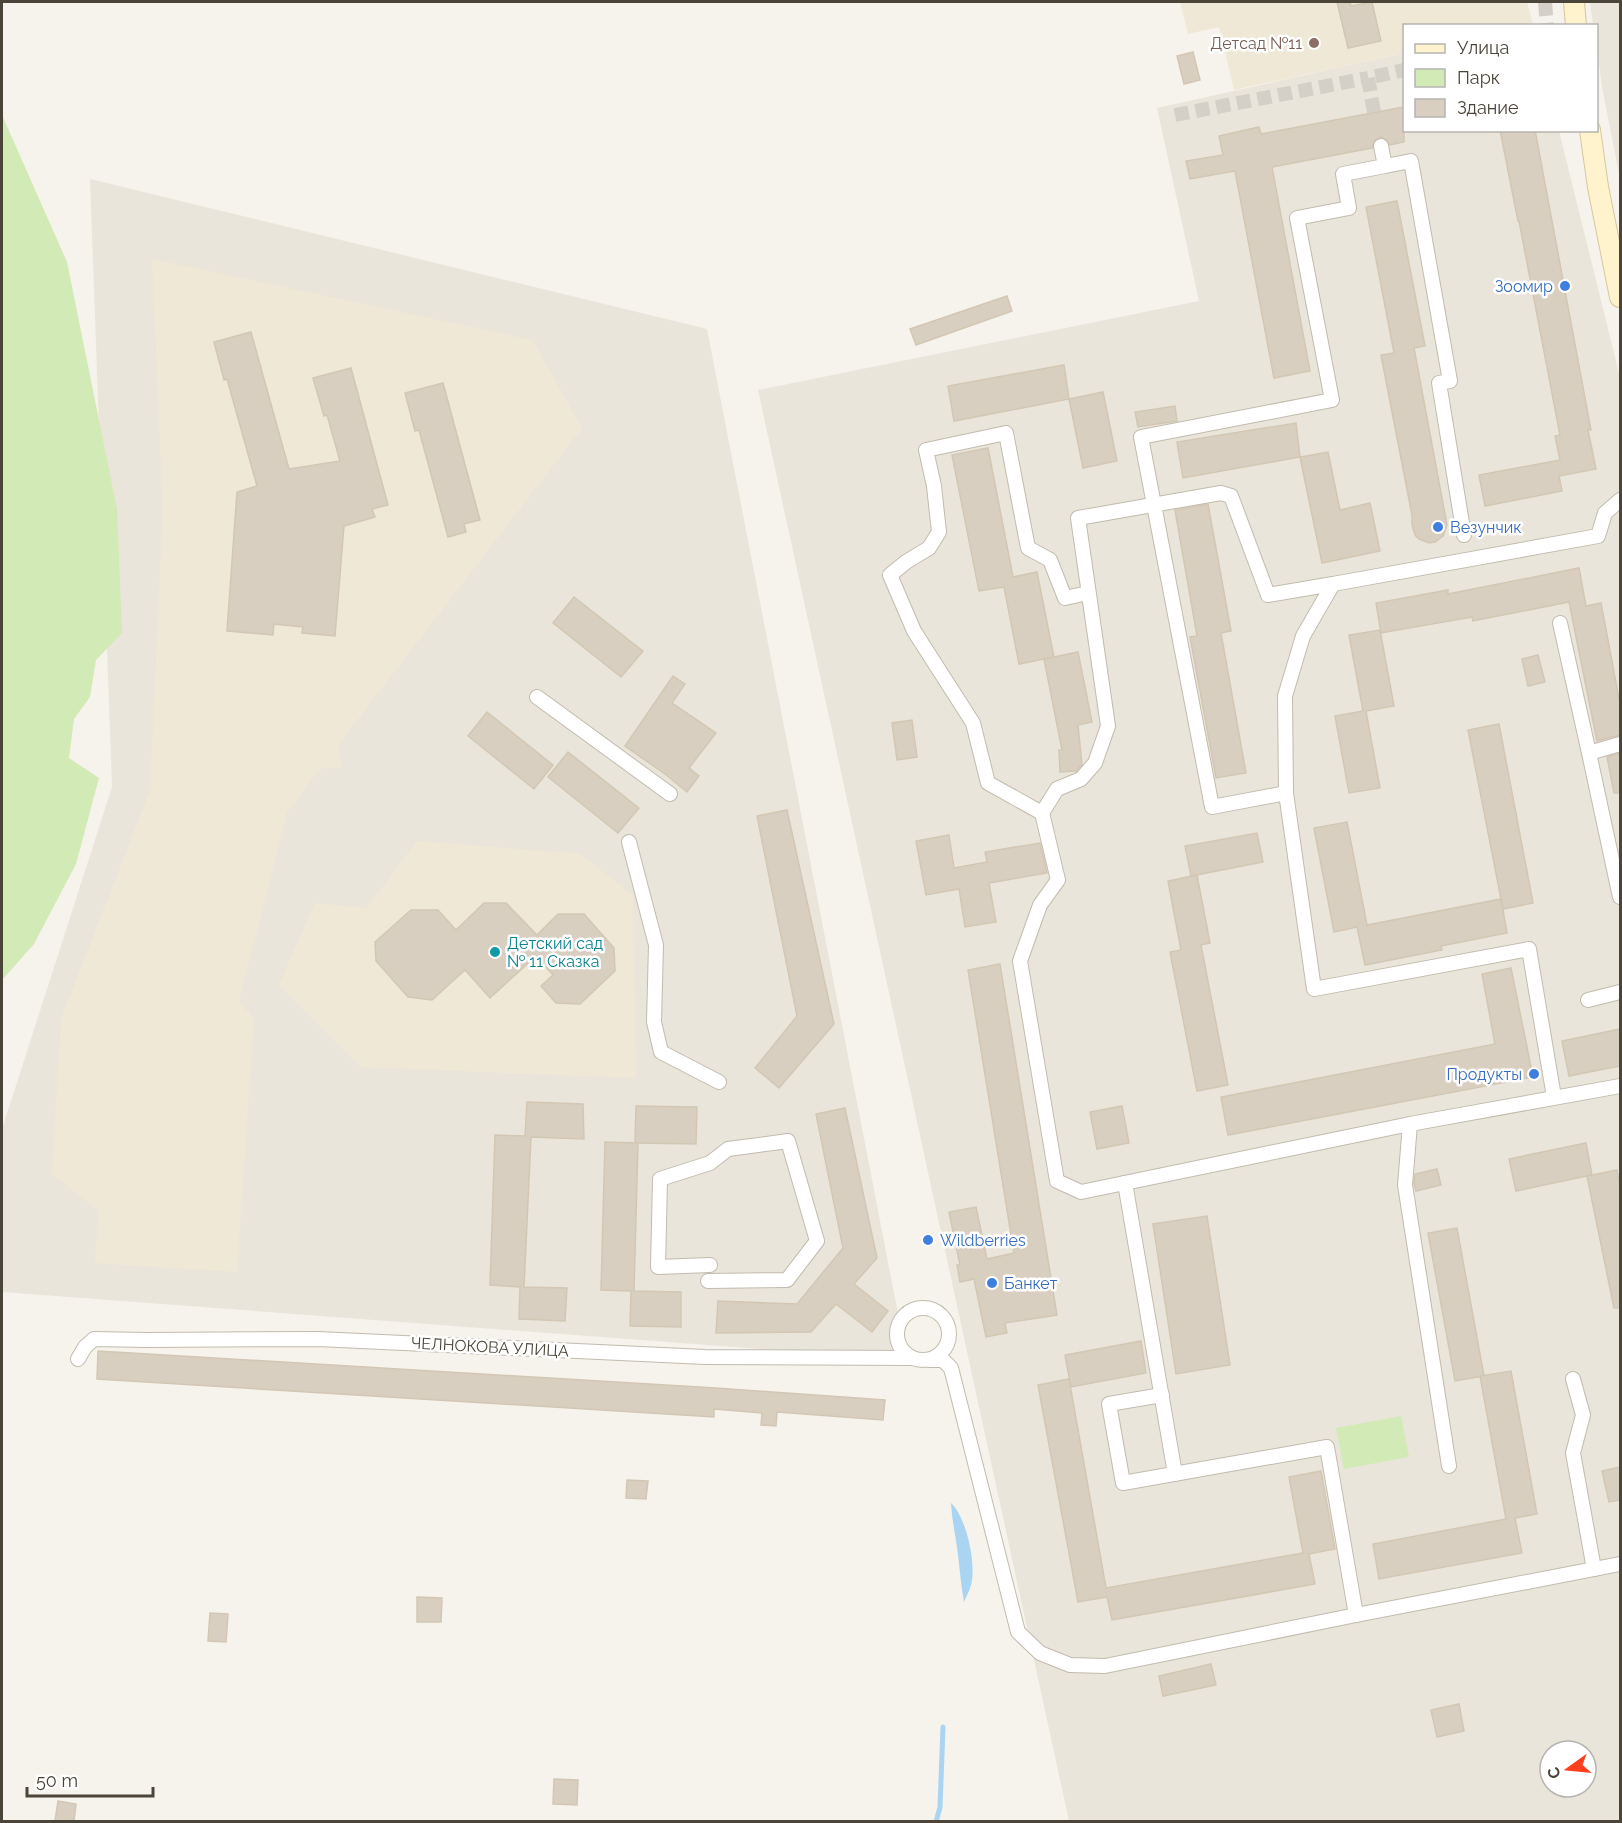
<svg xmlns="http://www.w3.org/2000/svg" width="1622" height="1823" viewBox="0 0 1622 1823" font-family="Raleway,sans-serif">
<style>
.residential{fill:#eae5da;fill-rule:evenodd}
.education{fill:#efe8d6}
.green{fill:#d2eab5}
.water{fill:#a9d4f2}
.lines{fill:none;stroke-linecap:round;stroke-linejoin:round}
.stream{stroke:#a9d4f2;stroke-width:5}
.building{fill:#d8cfc1;stroke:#d3c7b4;stroke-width:1.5}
.minor-tunnel{stroke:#d4d0c8;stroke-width:14;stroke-dasharray:14 7;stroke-linecap:butt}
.minor-casing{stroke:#c2bbae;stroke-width:16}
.secondary-casing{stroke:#d6c79b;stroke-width:22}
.minor{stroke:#fff;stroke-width:14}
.secondary{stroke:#fff3cd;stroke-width:20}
.education-dot{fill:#8d6e63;stroke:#fff;stroke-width:2}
.shop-dot{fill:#3f7fe0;stroke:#fff;stroke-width:2}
.culture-dot{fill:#0f9aa8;stroke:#fff;stroke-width:2}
.labels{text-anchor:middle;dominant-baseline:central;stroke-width:5;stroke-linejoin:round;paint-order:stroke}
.education-label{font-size:16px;fill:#785e54;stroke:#fff;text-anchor:end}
.shop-label{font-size:16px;fill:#366cbe;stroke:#fff;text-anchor:start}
.culture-label{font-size:16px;fill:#0d838f;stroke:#fff;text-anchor:start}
.street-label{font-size:16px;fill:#4b4439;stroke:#fff}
</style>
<rect width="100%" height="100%" fill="#f6f3ec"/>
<!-- residential -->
<g class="residential">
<path d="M1590,2H1620V179L1602,87L1597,49L1596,26L1593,25Z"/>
<path d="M1404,53V130L1559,131L1620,377V1821H1069L758,390L1199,301L1157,108ZM1550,1751H1586V1787H1550Z"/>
<path d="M90,179L707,329L907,1360L2,1292V1129L112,787Z"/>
</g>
<!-- education -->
<g class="education">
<path d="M1180,2H1527L1533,24L1526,26H1404V53L1234,90L1219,27L1188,34Z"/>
<path d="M152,259L532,340L582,428L338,745L342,767L320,769L287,812L239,1001L254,1019L237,1272L95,1263L99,1211L52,1174L61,1019L150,791L163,510Z"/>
<path d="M417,841L580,854L633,895L636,1078L361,1067L279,985L315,903L367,908Z"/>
</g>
<!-- green -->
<g class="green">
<path d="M2,115L67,262L117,509L122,633L96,660L90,697L74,719L69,758L99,778L76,864L34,944L2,980Z"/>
<path d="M1401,1416L1409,1457L1344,1469L1336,1428Z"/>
</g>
<!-- water -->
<path class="water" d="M951,1503C966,1517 975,1559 972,1580C971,1588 967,1595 964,1602C961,1586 960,1571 958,1555C956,1537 952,1521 951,1503Z"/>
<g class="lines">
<!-- stream -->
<path class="stream" d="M936,1822L940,1807L943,1727"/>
</g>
<!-- building -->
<g class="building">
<path d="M1337,2H1350L1351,6L1372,2L1381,41L1348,48Z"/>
<path d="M1193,52L1200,80L1184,84L1177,56Z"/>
<path d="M1404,107V142L1390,145L1387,140L1380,137L1375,140L1372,148L1272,167L1310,371L1274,378L1235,171L1190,179L1186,161L1223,155L1219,136L1259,127L1261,134Z"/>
<path d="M1500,130H1535L1591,430H1588L1596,469L1559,476L1562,491L1485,506L1479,475L1560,460L1555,436L1560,435L1519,221H1518Z"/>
<path d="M1397,201L1425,346L1414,348L1447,525L1443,536L1435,542L1429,543L1419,539L1415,535L1412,525V515L1381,355L1394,353L1366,207Z"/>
<path d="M1007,296L1012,311L916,345L910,329Z"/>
<path d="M251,332L289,469L340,461L327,415L324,416L313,378L351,368L388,505L372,509L375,517L344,526L335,636L302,633L303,627L274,624L273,635L227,631L237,492L257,486L227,379L224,380L214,342Z"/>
<path d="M1064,365L1069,399L954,421L948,386Z"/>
<path d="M443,383L480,520L464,524L466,532L448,537L419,430L415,431L405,393Z"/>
<path d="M1103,392L1117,461L1083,468L1069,399Z"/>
<path d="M1175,406L1177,421L1138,427L1135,412Z"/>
<path d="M1296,423L1300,457L1183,478L1177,442Z"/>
<path d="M988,448L1013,577L1037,572L1054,657L1019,664L1004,587L979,591L952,455Z"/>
<path d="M1328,452L1340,510L1370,503L1380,551L1322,563L1300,457Z"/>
<path d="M1208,504L1231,631L1221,633L1246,773L1216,778L1190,637L1197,636L1175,510Z"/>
<path d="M1579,568L1586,606L1601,603L1620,704V735L1597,741L1569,602L1473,621L1472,617L1381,633L1376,603L1448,590V594Z"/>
<path d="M574,597L643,651L621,677L553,623Z"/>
<path d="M1380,630L1394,706L1366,711L1380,788L1349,793L1335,716L1363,711L1349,635Z"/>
<path d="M1078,652L1092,722L1078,725L1082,765L1076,771L1060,772L1059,750H1062L1044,659Z"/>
<path d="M1538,655L1545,682L1528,686L1522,659Z"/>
<path d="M673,676L685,684L672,703L716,733L689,768L699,776L687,792L665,774L625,746Z"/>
<path d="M487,712L553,765L534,789L468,736Z"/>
<path d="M912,720L917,757L897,760L892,723Z"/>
<path d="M1499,724L1533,903L1503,909L1468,730Z"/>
<path d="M568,752L639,808L618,833L548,777Z"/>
<path d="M1620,753V793H1614L1607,757Z"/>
<path d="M787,810L834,1024L779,1088L755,1068L797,1016L757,816Z"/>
<path d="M1347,822L1367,925L1501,899L1507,933L1441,946L1442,950L1365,965L1357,927L1334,932L1314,828Z"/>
<path d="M1257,833L1263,862L1191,876L1185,846Z"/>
<path d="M949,835L954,868L987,862L985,852L1040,843L1047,873L989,883L996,922L965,927L959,889L926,895L916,841Z"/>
<path d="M1197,875L1210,943L1201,945L1228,1085L1197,1091L1170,952L1181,950L1168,881Z"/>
<path d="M484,903H506L537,935L558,914H584L614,948L615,971L580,1004L556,1003L541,986L553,975L536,956L490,998L465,970L432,1000L408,997L376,961L375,942L411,910H438L456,930Z"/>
<path d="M1000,964L1057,1315L1005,1323L1007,1333L986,1337L974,1279L960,1282L957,1265H960L949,1212L976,1207L987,1259L1014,1253L968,970Z"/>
<path d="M1511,968L1533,1077L1228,1135L1221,1097L1495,1044L1482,974Z"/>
<path d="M1620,1029V1066L1569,1076L1562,1041Z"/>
<path d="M527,1102L583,1104L584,1139L531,1137L524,1287L567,1288L565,1321L519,1319L520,1287L490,1285L495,1135L525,1136Z"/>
<path d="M636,1106L697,1107L696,1144L635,1143Z"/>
<path d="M1122,1106L1129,1143L1097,1149L1090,1112Z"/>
<path d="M845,1108L877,1258L854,1284L888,1311L872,1332L836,1304L811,1332L716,1333L718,1301L797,1304L843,1248L816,1114Z"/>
<path d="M605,1142L638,1143L634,1291L681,1292V1327L630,1326L631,1291L601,1290Z"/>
<path d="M1586,1143L1592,1175L1516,1191L1509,1159Z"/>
<path d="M1437,1169L1441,1185L1416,1191L1414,1183L1415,1174Z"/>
<path d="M1617,1170L1620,1186V1308H1614L1587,1176Z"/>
<path d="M1207,1216L1230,1365L1176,1374L1153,1224Z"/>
<path d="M1457,1228L1484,1376L1455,1381L1428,1233Z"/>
<path d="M1141,1341L1146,1373L1071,1387L1065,1355Z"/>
<path d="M98,1351L716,1388L885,1400L883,1420L777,1412L776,1426L761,1425L762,1413L714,1409V1417L97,1379Z"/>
<path d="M1511,1371L1537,1514L1515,1518L1522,1553L1379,1579L1373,1544L1506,1519L1480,1376Z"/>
<path d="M1069,1379L1106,1588L1303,1553L1289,1477L1321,1471L1335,1549L1309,1554L1315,1584L1112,1620L1107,1597L1078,1602L1038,1385Z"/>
<path d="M1620,1467V1500L1609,1502L1602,1471Z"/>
<path d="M627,1480L648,1481L646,1499L626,1498Z"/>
<path d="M417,1597L442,1598L441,1622H417Z"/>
<path d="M210,1613L228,1614L226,1642L208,1641Z"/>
<path d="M1211,1664L1216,1685L1163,1696L1159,1676Z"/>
<path d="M1459,1704L1464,1731L1437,1737L1431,1710Z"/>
<path d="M554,1779L578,1780L577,1805L553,1804Z"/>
<path d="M58,1801L76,1804L74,1821H55Z"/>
</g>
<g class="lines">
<!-- minor-tunnel -->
<g class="minor-tunnel">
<path d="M1545,2L1547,26"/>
<path d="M1374,112L1368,78L1404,70"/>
<path d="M1175,115L1368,78"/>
</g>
<!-- minor casing -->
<g class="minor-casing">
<g id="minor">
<path d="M1385,166L1411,161L1450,381L1439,383L1464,535"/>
<path d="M1088,593L1065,598L1050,560L1028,548L1006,433L926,450L934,486L939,532L929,548L906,562L890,575L914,631L973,723L988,783L1042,813L1058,880L1040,905L1020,961L1057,1181L1081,1192L1410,1124L1620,1086"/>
<path d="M1560,623L1589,753"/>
<path d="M537,697L670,794"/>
<path d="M1620,744L1589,753L1620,897"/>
<path d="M1286,793L1212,807L1141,437L1332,400L1297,218L1349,208L1343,174L1385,166L1381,146"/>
<path d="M1042,813L1057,789L1081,779L1095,763L1108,726L1078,518L1221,493L1231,496L1268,595L1333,584"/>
<path d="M629,842L656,945L654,1022L661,1052L719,1082"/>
<path d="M1588,1000L1620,992"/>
<path d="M1554,1097L1529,949L1314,989L1286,793L1285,696L1303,636L1333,584L1598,536L1605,513L1620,500"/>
<path d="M1410,1124L1405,1185L1449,1466"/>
<path d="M1125,1183L1175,1474"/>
<path d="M708,1281L787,1280L817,1241L788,1141L728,1149L710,1163L660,1179L658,1267L710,1265"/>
<circle cx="923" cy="1334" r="26"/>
<path d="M78,1359L85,1347L94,1339L147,1340L318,1339L705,1357L912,1358"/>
<path d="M930,1360H943L951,1368L1018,1632L1040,1653L1070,1665L1105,1666L1356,1615L1620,1564"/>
<path d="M1573,1379L1583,1415L1573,1453L1594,1569"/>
<path d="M1162,1395L1109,1404L1123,1483L1327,1447L1356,1615"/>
</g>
</g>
<!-- secondary casing -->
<g class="secondary-casing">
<g id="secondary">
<path d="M1574,2L1576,26"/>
<path d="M1590,130L1598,187L1620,297"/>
</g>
</g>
<!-- minor -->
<use href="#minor" class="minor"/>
<!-- secondary -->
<use href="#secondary" class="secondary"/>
</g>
<!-- markers -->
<circle class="education-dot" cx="1314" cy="43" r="6"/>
<g class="shop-dot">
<circle cx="1565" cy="286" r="6"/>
<circle cx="1438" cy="527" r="6"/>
<circle cx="1534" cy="1074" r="6"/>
<circle cx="928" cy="1240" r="6"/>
<circle cx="992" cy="1283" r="6"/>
</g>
<circle class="culture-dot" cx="495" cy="952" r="6"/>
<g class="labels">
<!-- education labels -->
<g class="education-label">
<text x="1302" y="43">Детсад №11</text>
</g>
<!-- shop labels -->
<g class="shop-label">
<text x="1553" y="286" text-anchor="end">Зоомир</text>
<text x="1450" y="527">Везунчик</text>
<text x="1522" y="1074" text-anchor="end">Продукты</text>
<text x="940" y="1240">Wildberries</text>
<text x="1004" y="1283">Банкет</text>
</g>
<!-- culture labels -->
<g class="culture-label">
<text x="507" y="943">Детский сад<tspan x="507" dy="18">№ 11 Сказка</tspan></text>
</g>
<!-- street labels -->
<g class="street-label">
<text transform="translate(490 1347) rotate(3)">ЧЕЛНОКОВА УЛИЦА</text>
</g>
</g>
<!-- border -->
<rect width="1622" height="1823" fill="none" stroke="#4b4439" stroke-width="6"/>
<!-- legend -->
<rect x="1403" y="24" width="195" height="108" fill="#ffffff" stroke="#b7b4b0" stroke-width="1.5"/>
<rect x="1415" y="44" width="30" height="9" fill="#fff3cd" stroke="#b7b4b0" stroke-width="1.5"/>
<text x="1457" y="54" font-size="18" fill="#4b4439">Улица</text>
<rect x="1415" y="69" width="30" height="18" fill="#d2eab5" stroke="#b7b4b0" stroke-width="1.5"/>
<text x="1457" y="84" font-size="18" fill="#4b4439">Парк</text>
<rect x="1415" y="99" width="30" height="18" fill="#d8cfc1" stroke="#b7b4b0" stroke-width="1.5"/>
<text x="1457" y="114" font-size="18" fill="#4b4439">Здание</text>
<!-- north arrow -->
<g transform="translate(1568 1769) rotate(255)"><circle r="28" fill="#ffffff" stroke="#b7b4b0" stroke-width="1.5"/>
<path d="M0-4.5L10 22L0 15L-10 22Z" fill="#fc3f1d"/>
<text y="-9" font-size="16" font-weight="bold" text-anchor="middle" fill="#4b4439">С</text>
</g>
<!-- scale -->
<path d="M27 1787v9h126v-9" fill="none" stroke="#4b4439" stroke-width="3"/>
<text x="36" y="1787" font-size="18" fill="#4b4439" stroke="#ffffff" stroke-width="4.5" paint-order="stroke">50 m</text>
</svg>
